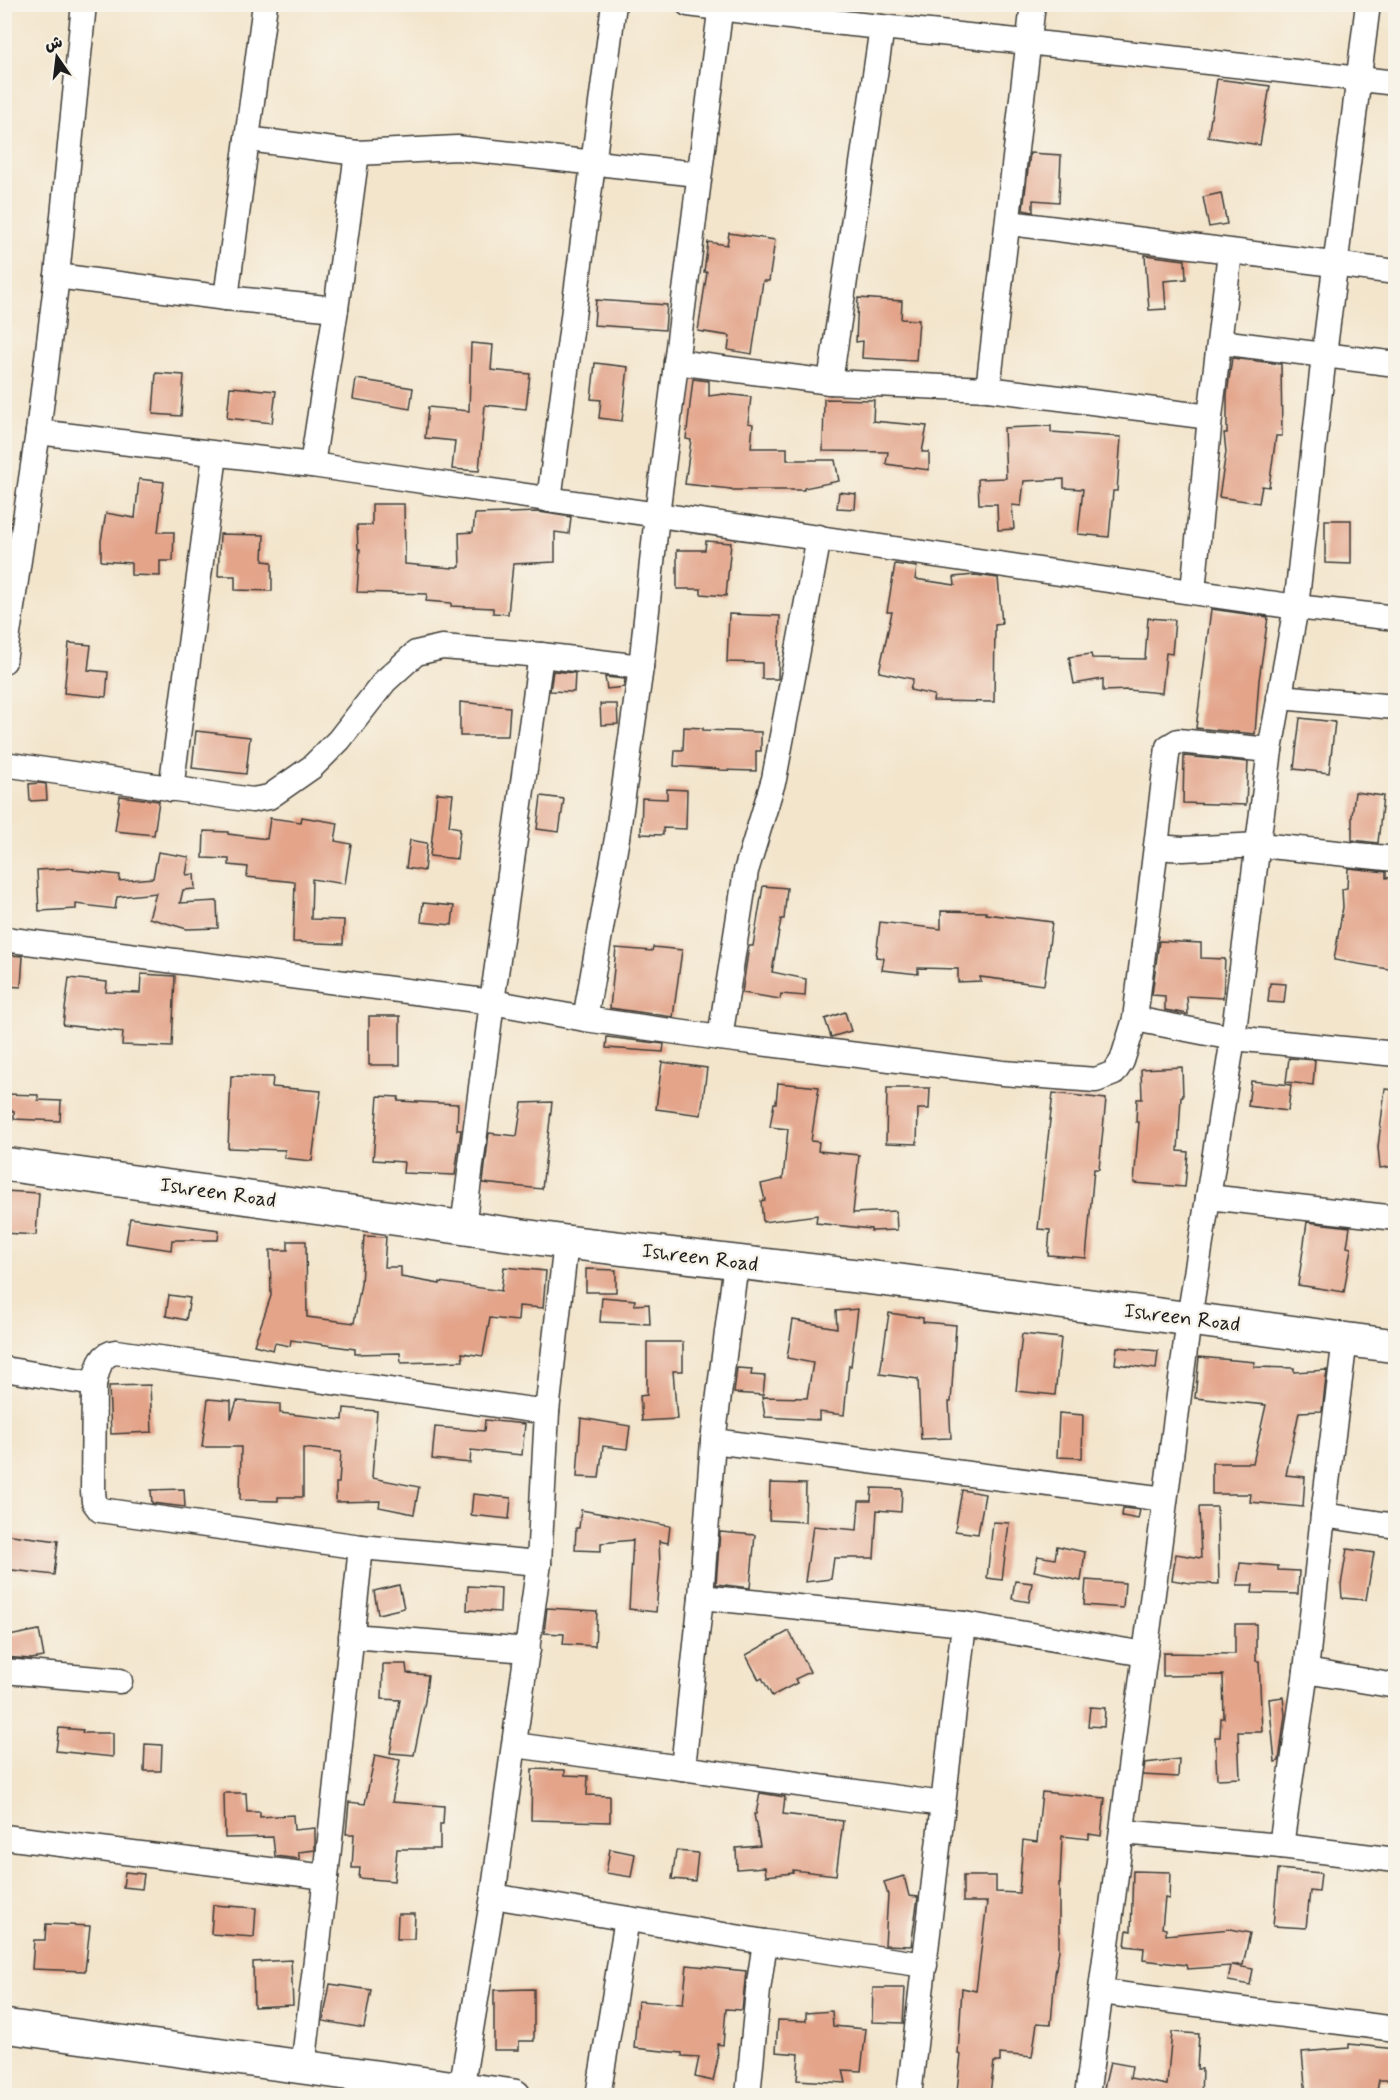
<svg xmlns="http://www.w3.org/2000/svg" width="1400" height="2100" viewBox="0 0 1400 2100" font-family="Mynerve,'Playpen Sans Arabic',sans-serif">
<style>
.building{fill:#e3a48a}
.lines{fill:none;stroke-linecap:round;stroke-linejoin:round}
.street-casing{stroke:#3c3a36;stroke-width:27}
.secondary-casing{stroke:#3c3a36;stroke-width:36}
.street{stroke:#fff;stroke-width:24}
.secondary{stroke:#fff;stroke-width:33}
.labels{text-anchor:middle;dominant-baseline:central;stroke-width:5;stroke-linejoin:round;paint-order:stroke}
.street-label{font-size:21px;fill:#1c1c1c;stroke:#f7f3e8}
</style>
<rect width="100%" height="100%" fill="#f7f3e8"/>
<filter id="ink" filterUnits="userSpaceOnUse"><feTurbulence type="fractalNoise" baseFrequency=".0167" numOctaves="2"/><feDisplacementMap in="SourceGraphic" scale="12" xChannelSelector="R" yChannelSelector="G"/><feConvolveMatrix kernelMatrix="1 2 1 2 8 2 1 2 1" color-interpolation-filters="sRGB"/></filter>
<filter id="wash" filterUnits="userSpaceOnUse"><feTurbulence type="fractalNoise" baseFrequency=".008" numOctaves="4" result="noise"/><feDisplacementMap in="SourceGraphic" scale="24" xChannelSelector="R" yChannelSelector="G"/><feGaussianBlur stdDeviation="1.35" result="paint"/><feColorMatrix in="noise" values="0 0 0 0 0 0 0 0 0 0 0 0 0 0 0 0 0 1.4 0 .05"/><feComposite in="paint" operator="in"/></filter>
<g filter="url(#wash)">
<rect width="100%" height="100%" fill="#f3e5cc"/>
<g id="blocks">
<!-- building -->
<g class="building">
<path d="M1217,79L1270,86L1260,145L1208,137Z"/>
<path d="M1030,153L1061,155L1059,202L1033,200V212L1023,210Z"/>
<path d="M1221,193L1227,224L1209,227L1203,197Z"/>
<path d="M729,233L775,240L769,281H763L752,354L728,350L730,336L698,331L707,272H704L708,242L727,245Z"/>
<path d="M1145,255L1185,260L1186,279L1164,281L1166,309L1149,310Z"/>
<path d="M858,298L902,301L901,319L919,320L916,361L862,358L863,341L856,342Z"/>
<path d="M596,300L667,305L665,330L594,325Z"/>
<path d="M471,343L493,345L491,370L530,374L526,409L485,405L479,471L452,469L455,441L425,438L428,407L469,411Z"/>
<path d="M1232,358L1281,364L1282,436H1276L1269,487L1262,486L1259,503L1219,497L1226,452L1224,433H1227V395Z"/>
<path d="M595,363L628,367L622,421L599,418L601,400L591,399Z"/>
<path d="M156,373L184,375L181,416L153,414Z"/>
<path d="M356,379L413,388L410,409L353,399Z"/>
<path d="M693,379L709,381V396L724,394L751,397L748,423L753,424L751,448H787V460H835L839,481L804,488V490H730L731,489L685,484L691,440L686,439Z"/>
<path d="M230,387L276,391L272,423L227,418Z"/>
<path d="M824,399L874,400L873,421L927,426L922,452H929V470L886,464L888,452L823,451Z"/>
<path d="M1051,426V432L1121,437L1117,491H1113L1109,537L1078,534L1083,489L1064,488V479L1024,481L1021,506L1012,505L1014,529L998,530L997,504H979L978,479L1006,478L1004,428Z"/>
<path d="M139,479L164,482L158,532H174L173,561H160V576L131,575V563L101,561V541L106,513L135,518Z"/>
<path d="M839,492L856,494L855,509L837,508Z"/>
<path d="M372,504H404L405,564L452,568V567H460L459,533L473,532L475,514L539,512L571,517L569,534L555,532V562L513,564L508,614L493,613V608L451,606V603L426,601L427,594L357,592L360,549H358L357,525H372Z"/>
<path d="M1325,520H1351V564L1325,563Z"/>
<path d="M220,534L264,535L263,561L272,562V591L235,590V576H218Z"/>
<path d="M706,541L731,543L726,596L701,594V589H677V550H705Z"/>
<path d="M895,564L917,567L915,579L955,585L954,577L975,575L998,578L1002,624L995,625L994,702L933,701L934,695L910,690L913,679L879,672L892,612H887Z"/>
<path d="M1211,609L1268,617L1259,680L1255,734L1196,728Z"/>
<path d="M729,614L780,616L778,679H762V663L727,662Z"/>
<path d="M1148,618L1175,620L1172,654L1166,653L1162,693L1128,690L1103,691V679L1074,684L1069,657L1091,654L1092,658L1145,659Z"/>
<path d="M69,643L91,645L88,670L108,672L106,697L64,693Z"/>
<path d="M553,671L575,673L574,692L550,691Z"/>
<path d="M605,677L625,679L624,687L607,689Z"/>
<path d="M460,702L510,707L508,736H460Z"/>
<path d="M600,704H617L618,724L601,725Z"/>
<path d="M1300,718L1335,722L1329,773L1294,769Z"/>
<path d="M684,727L703,728V730L761,732V751H756V771L719,770V769L674,766L675,750H683Z"/>
<path d="M196,731L250,737L246,774L192,768Z"/>
<path d="M1184,756L1248,762L1246,805L1183,803Z"/>
<path d="M39,783L46,784L47,800L30,801L29,784Z"/>
<path d="M667,789L687,790L686,829L663,828V835L641,834L642,798L667,799Z"/>
<path d="M1355,792L1383,796L1378,843L1352,840V816Z"/>
<path d="M437,793L453,794L449,826L460,828L457,859L430,856Z"/>
<path d="M120,796L159,801L154,835L115,831Z"/>
<path d="M541,796L564,799L559,832L537,829Z"/>
<path d="M302,817L338,823L335,841L351,844L345,884L312,879L311,919L344,920L343,944L293,942L295,882L247,877L248,867L229,865V859L203,858L204,831L228,832V834L267,839L270,818L301,822Z"/>
<path d="M410,840L427,843L424,871L406,868Z"/>
<path d="M158,852L189,857L186,875L194,874L195,889L183,890L180,903L217,901L218,928L187,929L149,918L156,893L117,897L115,909L76,904V909L39,911L37,870L74,868V870L120,875L119,881L153,878Z"/>
<path d="M1348,868L1386,872V878L1395,877V959L1394,970L1334,960L1343,907L1342,889L1347,888Z"/>
<path d="M763,886L787,888L784,919H781L772,972L806,979L805,996L781,994L780,999L742,993L749,946H753Z"/>
<path d="M423,903L454,906L452,925L421,922Z"/>
<path d="M941,911L986,912V914L1052,922L1044,985L980,977L981,981L958,982V969L918,968V974L882,970L884,958L876,957L880,922L941,929Z"/>
<path d="M1159,941L1201,943V958L1225,959L1223,998L1187,996L1188,1014L1165,1010V996L1152,995Z"/>
<path d="M653,947L682,950L673,1017L610,1008L616,948L652,951Z"/>
<path d="M7,955L23,956L21,987L5,986Z"/>
<path d="M141,974L175,976L172,1047L122,1045L123,1032L63,1025L69,978L107,982L106,992L140,993Z"/>
<path d="M1270,983L1286,984L1284,1003L1268,1002Z"/>
<path d="M845,1012L851,1031L831,1037L825,1019Z"/>
<rect x="369" y="1016" width="31" height="49"/>
<path d="M607,1037L664,1044L663,1052L606,1048Z"/>
<path d="M1289,1058L1315,1060L1313,1085L1286,1082Z"/>
<path d="M662,1062L707,1068L701,1115L656,1109Z"/>
<path d="M1182,1067L1183,1097H1181L1178,1151L1188,1152L1185,1187L1134,1183L1139,1122H1136L1137,1099H1142L1141,1069Z"/>
<path d="M231,1076L273,1077L272,1087L321,1091L312,1161L284,1158L285,1150L228,1148Z"/>
<path d="M1251,1081L1291,1085L1288,1111L1248,1106Z"/>
<path d="M778,1083L819,1087L811,1141L819,1142L818,1151L859,1155L853,1213L896,1211L897,1230L871,1231V1229L816,1223L817,1215L763,1222L761,1201L765,1200L761,1184L783,1179L788,1129L770,1127L774,1103H776Z"/>
<path d="M887,1088H930L929,1109H918L917,1144L886,1143Z"/>
<path d="M1385,1089L1395,1090V1166L1380,1168L1378,1147Z"/>
<path d="M1053,1093L1106,1099L1099,1169H1094L1086,1258L1048,1255L1050,1230L1038,1229Z"/>
<path d="M4,1094L38,1095V1100L61,1101L60,1121L14,1119V1111H4Z"/>
<path d="M378,1096L399,1097L398,1101L458,1104L457,1130H461L455,1175L403,1173L404,1162L373,1160Z"/>
<path d="M552,1102L542,1189L483,1183L489,1133L517,1136L522,1103Z"/>
<path d="M4,1191L39,1193L36,1235L4,1233Z"/>
<path d="M130,1218L219,1230L218,1240H172L171,1250L126,1243Z"/>
<path d="M1307,1222L1350,1227L1347,1247L1351,1248L1344,1292L1298,1285Z"/>
<path d="M364,1236L386,1237L384,1267H401V1277L440,1284V1282L501,1291L504,1267L546,1271L543,1308L519,1306L518,1321L490,1318L483,1356L462,1353L463,1361L401,1363L400,1353L355,1354V1349L291,1340L290,1346L275,1343L273,1350L254,1345L271,1296L270,1250H288V1241H306L307,1317L354,1323L361,1284Z"/>
<path d="M586,1269L616,1270V1292H586Z"/>
<path d="M169,1295L190,1298L186,1320L166,1316Z"/>
<path d="M602,1297L635,1300L634,1305L649,1304L650,1324L600,1322Z"/>
<path d="M858,1309L851,1366L849,1365L844,1415L819,1412V1420L765,1417L762,1397L807,1398L813,1363L787,1358L793,1320L837,1328L836,1311Z"/>
<path d="M889,1313L923,1318V1322L956,1325L951,1402H949L951,1438L921,1439L918,1379L880,1374Z"/>
<path d="M1022,1334L1061,1338L1055,1395L1016,1391Z"/>
<path d="M647,1342H683V1371H673L677,1419L642,1421L640,1396L647,1395Z"/>
<path d="M1117,1347L1158,1351L1156,1369L1115,1364Z"/>
<path d="M1199,1357L1255,1362L1254,1367L1294,1368V1372L1327,1370L1322,1411L1299,1412L1286,1475L1305,1477L1303,1507L1250,1502L1251,1494H1212V1463H1253L1266,1405L1195,1398Z"/>
<path d="M737,1368L752,1369L751,1375L765,1376L763,1395L734,1393Z"/>
<path d="M150,1385L152,1432L111,1434L109,1386Z"/>
<path d="M208,1399L231,1401V1419L237,1401L280,1404V1413L343,1420L344,1408L377,1411L372,1478L419,1487L414,1514L379,1507L380,1501L336,1502V1483H339L341,1452L303,1448V1497H278V1501L240,1500L241,1447H202Z"/>
<path d="M1059,1413L1083,1415L1082,1458L1057,1457Z"/>
<path d="M581,1418L630,1426L627,1449L603,1446L599,1478L577,1477Z"/>
<path d="M485,1420L525,1424L522,1455L471,1450L470,1463L432,1459L435,1427L484,1431Z"/>
<path d="M770,1483L806,1484L805,1522L769,1520Z"/>
<path d="M872,1488L902,1489L901,1512L877,1510L874,1558H834L831,1579L805,1582L813,1526L857,1530L859,1501H871Z"/>
<path d="M184,1489L185,1507L152,1503L151,1490Z"/>
<path d="M962,1490L985,1494L978,1534L955,1531Z"/>
<path d="M473,1494L511,1498L509,1519L471,1515Z"/>
<path d="M1199,1507H1217L1219,1584L1190,1583L1172,1580L1176,1554L1201,1558Z"/>
<path d="M1123,1508L1140,1510L1138,1519L1122,1516Z"/>
<path d="M581,1510L670,1526L668,1543L659,1541L660,1566L656,1612L629,1609L633,1540L601,1543V1551L575,1550L576,1528H579Z"/>
<path d="M993,1522L1009,1523L1002,1580L987,1578Z"/>
<path d="M720,1532L755,1535L750,1588L716,1584Z"/>
<path d="M4,1534L58,1541L54,1575L4,1569Z"/>
<path d="M1057,1546L1085,1552L1081,1581L1034,1571L1038,1556L1055,1559Z"/>
<path d="M1347,1549L1374,1553L1366,1600L1342,1598L1341,1585Z"/>
<path d="M1240,1563L1278,1566V1570L1299,1571L1298,1594L1252,1593L1253,1585H1237Z"/>
<path d="M1086,1580L1125,1583L1123,1608L1084,1605Z"/>
<path d="M1015,1581L1032,1583L1029,1602L1012,1599Z"/>
<path d="M399,1585L404,1608L378,1614L374,1591Z"/>
<path d="M468,1586L501,1588L500,1612L467,1610Z"/>
<path d="M547,1608L597,1611L595,1646L563,1644L564,1634L544,1633Z"/>
<path d="M1235,1624H1256V1661H1259L1262,1732H1238L1240,1778L1217,1779L1215,1737H1220L1221,1718H1224L1223,1675L1163,1676V1653L1235,1654Z"/>
<path d="M39,1630L44,1657L31,1659L4,1657V1637Z"/>
<path d="M789,1631L810,1672L795,1679L797,1683L772,1696L762,1678L759,1680L746,1655Z"/>
<path d="M383,1664H406L407,1673L428,1675L425,1701L414,1755L390,1753L400,1700L382,1699Z"/>
<path d="M1283,1697L1285,1715L1279,1761L1275,1762L1269,1699Z"/>
<path d="M1090,1707L1105,1708L1104,1727L1088,1726Z"/>
<path d="M59,1728L83,1730L82,1733H113V1757L56,1751Z"/>
<path d="M145,1744L162,1745L161,1771H144Z"/>
<path d="M375,1755L400,1760L392,1802L444,1806L443,1824H440V1849H397L394,1881L359,1878L360,1868H352L354,1834H346L349,1802L365,1804Z"/>
<path d="M1179,1759L1178,1777L1143,1775L1145,1763Z"/>
<path d="M532,1769L565,1770V1775L588,1776L587,1795L610,1796V1822L531,1820Z"/>
<path d="M1042,1792L1105,1798L1101,1836L1089,1834V1839L1062,1836L1060,1883H1059V1950L1055,1974L1051,2024L1037,2023L1032,2057L1000,2054V2062H994L990,2094L957,2091L961,2055L958,2054L962,1988L976,1991L987,1902H963V1876H996V1892L1019,1893L1023,1840L1037,1842Z"/>
<path d="M224,1793H246L247,1812H260V1817L293,1815L294,1830L315,1828V1850L299,1852V1859L275,1856L273,1837L225,1838Z"/>
<path d="M760,1793L785,1797L783,1814L843,1821L836,1875L793,1870V1873L766,1876L765,1867L737,1869L736,1848L760,1846L754,1814H756Z"/>
<path d="M610,1849L635,1854L631,1877L606,1873Z"/>
<path d="M676,1851L698,1853L695,1881L672,1879Z"/>
<path d="M1278,1869L1321,1873L1319,1892L1310,1891L1306,1928L1273,1926Z"/>
<path d="M1133,1871L1170,1872L1169,1899L1165,1898L1162,1928L1166,1929V1935L1231,1929L1250,1933L1243,1965H1232L1253,1969L1250,1985L1228,1981L1231,1966L1187,1969L1186,1965L1143,1960L1144,1948L1125,1946L1127,1930L1131,1931Z"/>
<path d="M125,1872L144,1874L142,1889L123,1887Z"/>
<path d="M904,1876L909,1896L918,1897L911,1946L885,1945L888,1895L884,1882Z"/>
<path d="M213,1905L256,1908L254,1937L211,1934Z"/>
<path d="M398,1914H415L414,1939H397Z"/>
<path d="M46,1924L90,1926L85,1971L32,1969L34,1940H45Z"/>
<path d="M291,1960L293,2005L254,2007L253,1962Z"/>
<path d="M687,1965L746,1971L742,2010L726,2009L723,2045L717,2044L718,2058L713,2081L695,2077L699,2057L682,2056V2053L634,2048L638,2001L683,2004Z"/>
<path d="M330,1984L371,1990L364,2028L323,2021Z"/>
<path d="M873,1988H905L903,2023L872,2022Z"/>
<path d="M534,1989V2041H519V2050H494V1990Z"/>
<path d="M832,2011L833,2026L866,2029L861,2071L843,2070L846,2083L797,2080L799,2054L776,2052L778,2020L806,2021V2013Z"/>
<path d="M1172,2032L1199,2034L1197,2069H1202L1201,2096H1115L1103,2093L1110,2062L1132,2066L1130,2078L1167,2085Z"/>
<path d="M1349,2044L1395,2049V2080H1379L1376,2096H1306L1302,2052L1349,2048Z"/>
</g>
</g>
</g>
<g filter="url(#ink)">
<use href="#blocks" fill-opacity="0" stroke="#3c3a36" stroke-width="1.5"/>
<g class="lines">
<!-- street casing -->
<g class="street-casing">
<g id="street">
<path d="M265,4L247,139L357,153L457,148L698,174"/>
<path d="M688,4L813,20L1027,42L1396,83"/>
<path d="M1009,223L1396,272"/>
<path d="M57,276L226,298L336,309L357,153"/>
<path d="M226,298L247,139"/>
<path d="M1220,342L1396,364"/>
<path d="M676,362L830,382L988,389L1210,417"/>
<path d="M830,382L882,27"/>
<path d="M988,389L1033,4"/>
<path d="M38,432L312,465L1296,607L1396,618"/>
<path d="M312,465L336,309"/>
<path d="M549,500L614,4"/>
<path d="M1193,591L1210,417L1230,252"/>
<path d="M4,661L38,432L57,276L84,4"/>
<path d="M1279,697L1396,707"/>
<path d="M4,764L252,800L269,797L312,767L339,740L385,681L416,653L442,647L541,655L641,667"/>
<path d="M171,789L215,455"/>
<path d="M1156,847L1183,849L1259,845L1396,859"/>
<path d="M4,939L492,1002L585,1019L720,1038L1003,1073L1096,1080L1114,1073L1122,1061L1135,1019L1168,747L1178,741L1270,750"/>
<path d="M585,1019L617,838L641,667L657,515L721,4"/>
<path d="M1135,1019L1233,1038L1396,1054"/>
<path d="M720,1038L746,871L774,779L819,537"/>
<path d="M1208,1197L1396,1218"/>
<path d="M463,1227L492,1002L541,655"/>
<path d="M4,1369L94,1384C98,1370 99,1354 116,1352L547,1412"/>
<path d="M94,1384L93,1491L94,1502L100,1510L361,1547L539,1563"/>
<path d="M713,1441L1165,1499"/>
<path d="M1323,1515L1396,1526"/>
<path d="M701,1597L964,1624L1145,1654"/>
<path d="M351,1636L528,1650"/>
<path d="M4,1671L120,1681"/>
<path d="M1306,1671L1396,1686"/>
<path d="M515,1745L943,1804"/>
<path d="M683,1768L701,1597L713,1441L736,1263"/>
<path d="M1122,1832L1281,1846L1396,1860"/>
<path d="M4,1837L326,1877"/>
<path d="M1281,1846L1306,1671L1323,1515L1345,1339"/>
<path d="M493,1896L765,1942L925,1965"/>
<path d="M1101,1992L1396,2029"/>
<path d="M303,2067L326,1877L361,1547"/>
<path d="M460,2096L493,1896L539,1563L547,1412L566,1242"/>
<path d="M598,2096L627,1919"/>
<path d="M748,2096L758,1990L765,1942"/>
<path d="M909,2096L964,1624"/>
<path d="M1087,2096L1189,1319L1233,1038L1270,750L1296,607L1324,355L1368,4"/>
</g>
</g>
<!-- secondary casing -->
<g class="secondary-casing">
<g id="secondary">
<path d="M4,1164L566,1242L899,1281L1396,1346"/>
<path d="M4,2026L514,2096"/>
</g>
</g>
<!-- street -->
<use href="#street" class="street"/>
<!-- secondary -->
<use href="#secondary" class="secondary"/>
</g>
</g>
<g class="labels">
<!-- street labels -->
<g class="street-label">
<text transform="translate(218 1193) rotate(8)">Ishreen Road</text>
<text transform="translate(700 1258) rotate(7)">Ishreen Road</text>
<text transform="translate(1182 1318) rotate(7)">Ishreen Road</text>
</g>
</g>
<!-- margin -->
<rect width="1400" height="2100" fill="none" stroke="#f7f3e8" stroke-width="24"/>
<!-- north arrow -->
<g transform="translate(57 57) rotate(346)" stroke="#f7f3e8" stroke-width="4.5" paint-order="stroke">
<path d="M0-4.5L10 22L0 15L-10 22Z" fill="#1c1c1c"/>
<text y="-9" font-size="16" font-weight="bold" text-anchor="middle" fill="#1c1c1c">ش</text>
</g>
</svg>
